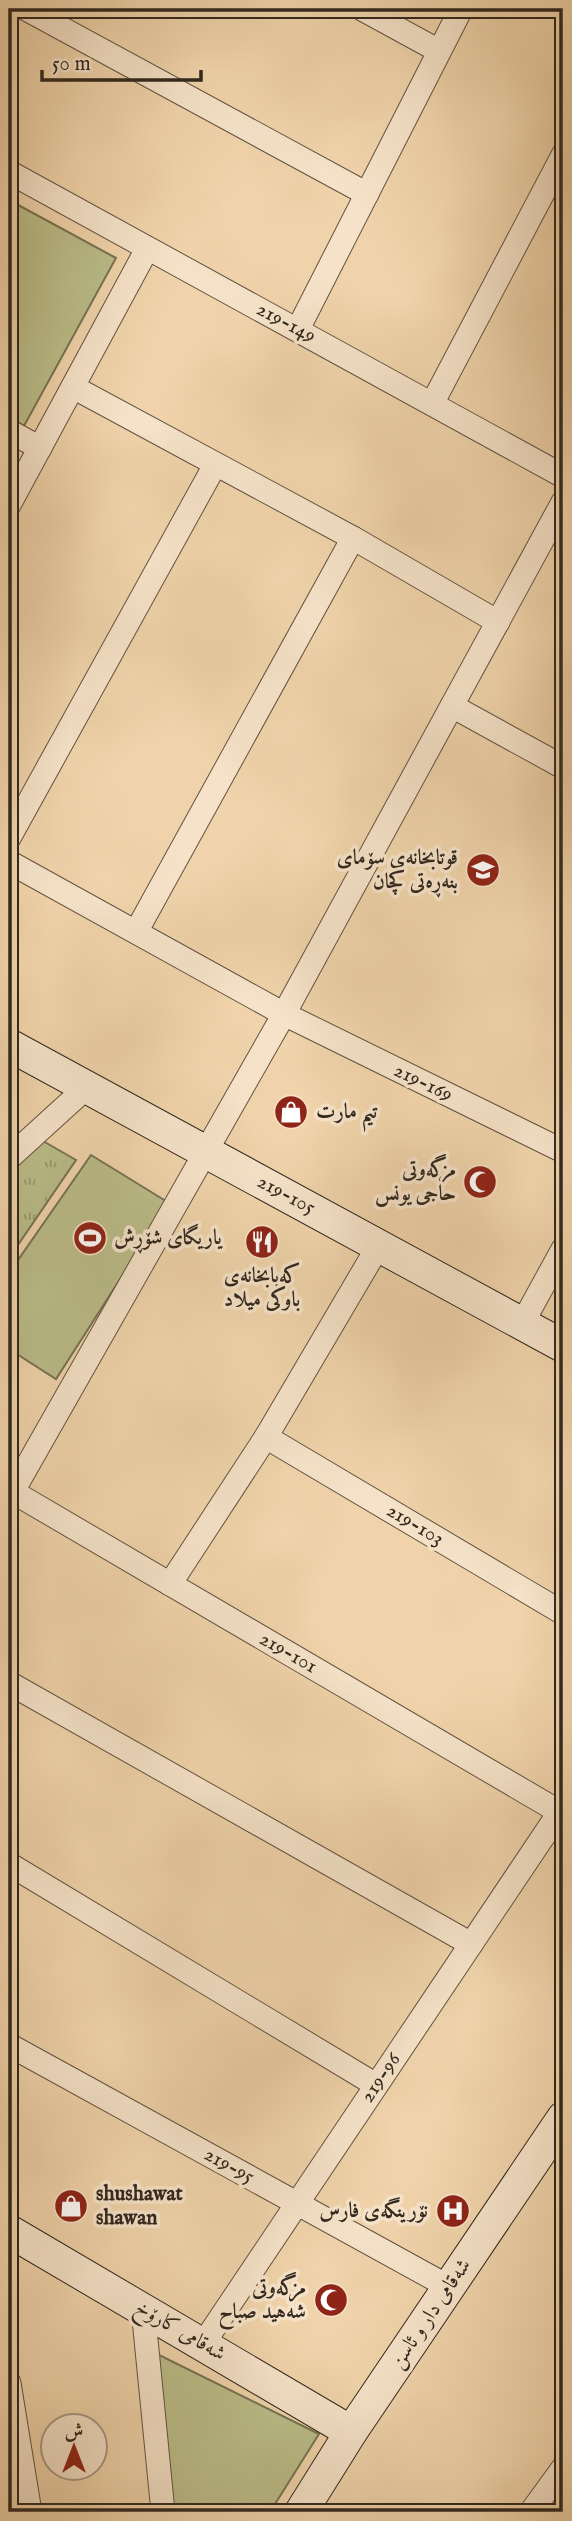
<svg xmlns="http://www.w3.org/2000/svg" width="572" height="2521" viewBox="0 0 572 2521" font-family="'IM FELL English',Amiri,serif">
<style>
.grass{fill:url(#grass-tufts);stroke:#767253;stroke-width:2}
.green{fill:#babc88;stroke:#767253;stroke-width:2}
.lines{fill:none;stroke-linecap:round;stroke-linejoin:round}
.street-casing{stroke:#615341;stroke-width:25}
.secondary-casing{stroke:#31281e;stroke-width:34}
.street{stroke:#f5e2c8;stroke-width:23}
.secondary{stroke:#f5e2c8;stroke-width:32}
.labels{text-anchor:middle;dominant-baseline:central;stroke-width:7;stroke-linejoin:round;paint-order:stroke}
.street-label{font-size:21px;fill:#31281e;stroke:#f5e2c8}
.poi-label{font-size:21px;font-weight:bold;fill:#31281e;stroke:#f5e2c8;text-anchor:end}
</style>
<defs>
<pattern id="grass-tufts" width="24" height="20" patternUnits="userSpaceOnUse" patternTransform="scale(1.75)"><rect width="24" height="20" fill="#babc88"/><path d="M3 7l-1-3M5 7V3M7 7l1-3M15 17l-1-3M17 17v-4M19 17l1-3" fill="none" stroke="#98996f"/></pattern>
</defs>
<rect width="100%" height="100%" fill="#f0d3aa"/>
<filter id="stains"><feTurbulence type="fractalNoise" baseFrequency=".00286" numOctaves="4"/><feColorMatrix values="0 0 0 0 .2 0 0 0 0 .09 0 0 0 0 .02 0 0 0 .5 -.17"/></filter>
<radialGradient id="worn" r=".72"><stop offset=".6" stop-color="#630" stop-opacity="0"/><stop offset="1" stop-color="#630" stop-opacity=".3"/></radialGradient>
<!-- grass -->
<path class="grass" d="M43,1141L76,1160L9,1258V1170Z"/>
<!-- green -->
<g class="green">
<path d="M9,200L116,258L24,426L9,418Z"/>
<path d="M91,1155L169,1203L56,1379L9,1349V1273Z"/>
<path d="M155,2353L319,2434L270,2512H171Z"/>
</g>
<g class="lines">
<!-- street casing -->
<g class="street-casing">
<g id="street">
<path d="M26,9L367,194"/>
<path d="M362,9L439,51"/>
<path d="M9,172L563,476"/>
<path d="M298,329L461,9"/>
<path d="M73,387L353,538L498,622"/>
<path d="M433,402L563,155"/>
<path d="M9,431L40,448"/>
<path d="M9,505L147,249"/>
<path d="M452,706L563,767"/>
<path d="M9,838L215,465"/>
<path d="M9,862L284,1014L563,1151"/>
<path d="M136,932L353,538"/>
<path d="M9,1158L87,1087"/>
<path d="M523,1322L563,1249"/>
<path d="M266,1437L563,1613"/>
<path d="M13,1492L563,1814"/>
<path d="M9,1498L284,1014L563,502"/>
<path d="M170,1584L266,1437L379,1245"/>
<path d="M9,1683L471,1944"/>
<path d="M9,1864L376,2085"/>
<path d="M9,2045L449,2287"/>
<path d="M143,2309L163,2512"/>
<path d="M203,2344L563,1807"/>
<path d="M9,2383L30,2512"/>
<path d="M531,2512L563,2468"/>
</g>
</g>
<!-- secondary casing -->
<g class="secondary-casing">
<g id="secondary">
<path d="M9,1045L563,1346"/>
<path d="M9,2231L351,2432"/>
<path d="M301,2512L351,2432L563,2118"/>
</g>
</g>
<!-- street -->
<use href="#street" class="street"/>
<!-- secondary -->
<use href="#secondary" class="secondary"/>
</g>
<!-- icons -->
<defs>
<g id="school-disc" transform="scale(1.75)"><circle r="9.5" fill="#8f2418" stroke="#f5e2c8"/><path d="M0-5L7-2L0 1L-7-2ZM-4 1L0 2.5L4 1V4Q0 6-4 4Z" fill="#fff"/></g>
<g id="shop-disc" transform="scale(1.75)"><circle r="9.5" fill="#8f2418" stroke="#f5e2c8"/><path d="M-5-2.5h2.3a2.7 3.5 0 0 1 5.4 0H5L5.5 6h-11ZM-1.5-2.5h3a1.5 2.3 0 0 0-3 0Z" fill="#fff"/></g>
<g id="mosque-disc" transform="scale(1.75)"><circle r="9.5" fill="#8f2418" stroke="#f5e2c8"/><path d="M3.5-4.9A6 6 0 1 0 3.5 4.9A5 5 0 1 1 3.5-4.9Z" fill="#fff"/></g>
<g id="stadium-disc" transform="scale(1.75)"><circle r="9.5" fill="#8f2418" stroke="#f5e2c8"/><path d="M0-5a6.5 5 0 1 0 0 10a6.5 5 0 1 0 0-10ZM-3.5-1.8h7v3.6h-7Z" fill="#fff"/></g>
<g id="restaurant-disc" transform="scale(1.75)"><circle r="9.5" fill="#8f2418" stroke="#f5e2c8"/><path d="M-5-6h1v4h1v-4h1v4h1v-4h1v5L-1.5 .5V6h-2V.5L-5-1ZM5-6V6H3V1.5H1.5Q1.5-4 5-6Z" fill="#fff"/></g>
<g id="hospital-disc" transform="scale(1.75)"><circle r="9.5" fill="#8f2418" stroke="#f5e2c8"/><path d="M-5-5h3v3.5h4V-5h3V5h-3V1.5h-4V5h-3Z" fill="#fff"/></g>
</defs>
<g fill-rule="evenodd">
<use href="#school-disc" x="483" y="870"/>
<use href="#shop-disc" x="291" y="1112"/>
<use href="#mosque-disc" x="480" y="1182"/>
<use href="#stadium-disc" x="90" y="1238"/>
<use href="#restaurant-disc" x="262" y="1242"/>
<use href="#shop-disc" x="71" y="2206"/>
<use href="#hospital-disc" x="453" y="2211"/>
<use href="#mosque-disc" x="331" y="2300"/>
</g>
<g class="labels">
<!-- street labels -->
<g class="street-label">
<text transform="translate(286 323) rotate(28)">219-149</text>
<text transform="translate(423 1083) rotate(26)">219-169</text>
<text transform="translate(286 1195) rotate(28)">219-105</text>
<text transform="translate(415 1525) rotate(31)">219-103</text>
<text transform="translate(288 1653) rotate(30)">219-101</text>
<text transform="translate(381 2078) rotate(-56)">219-96</text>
<text transform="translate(229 2166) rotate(29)">219-95</text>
<text transform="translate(431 2314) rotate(-56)">شەقامی دار و ئاسن</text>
<text transform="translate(180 2331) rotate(30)">شەقامی کارۆخ</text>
</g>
<!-- poi labels -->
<g class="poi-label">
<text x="458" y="858">قوتابخانەی سۆمای<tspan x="458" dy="24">بنەڕەتی کچان</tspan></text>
<text x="316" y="1112" text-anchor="start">تيم مارت</text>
<text x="456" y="1170">مزگەوتی<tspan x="456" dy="24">حاجی یونس</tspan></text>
<text x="114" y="1238" text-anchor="start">یاریگای شۆڕش</text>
<text x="262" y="1276" text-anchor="middle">کەبابخانەی<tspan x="262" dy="24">باوکی میلاد</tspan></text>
<text x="96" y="2194" text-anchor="start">shushawat<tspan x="96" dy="24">shawan</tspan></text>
<text x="428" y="2211">نۆرینگەی فارس</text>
<text x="306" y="2288">مزگه‌وتی<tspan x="306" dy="24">شه‌هید صباح</tspan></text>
</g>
</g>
<!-- margin -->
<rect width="572" height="2521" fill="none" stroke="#f0d3aa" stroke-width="35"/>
<rect x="10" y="10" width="551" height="2500" fill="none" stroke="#31281e" stroke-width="3.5"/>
<rect x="18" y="18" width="537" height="2486" fill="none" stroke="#31281e" stroke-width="2"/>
<!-- north arrow -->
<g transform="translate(74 2447)"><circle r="33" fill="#f5e2c8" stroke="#a79884" stroke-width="2"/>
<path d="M0-5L12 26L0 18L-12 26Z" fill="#8f2418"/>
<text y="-10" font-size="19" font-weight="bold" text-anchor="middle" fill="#31281e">ش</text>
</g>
<!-- scale -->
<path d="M42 70v10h159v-10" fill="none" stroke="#31281e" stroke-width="3.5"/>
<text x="52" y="70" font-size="21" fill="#31281e" stroke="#f5e2c8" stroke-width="5" paint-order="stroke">50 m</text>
<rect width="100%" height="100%" filter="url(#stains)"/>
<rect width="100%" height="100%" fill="url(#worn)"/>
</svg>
